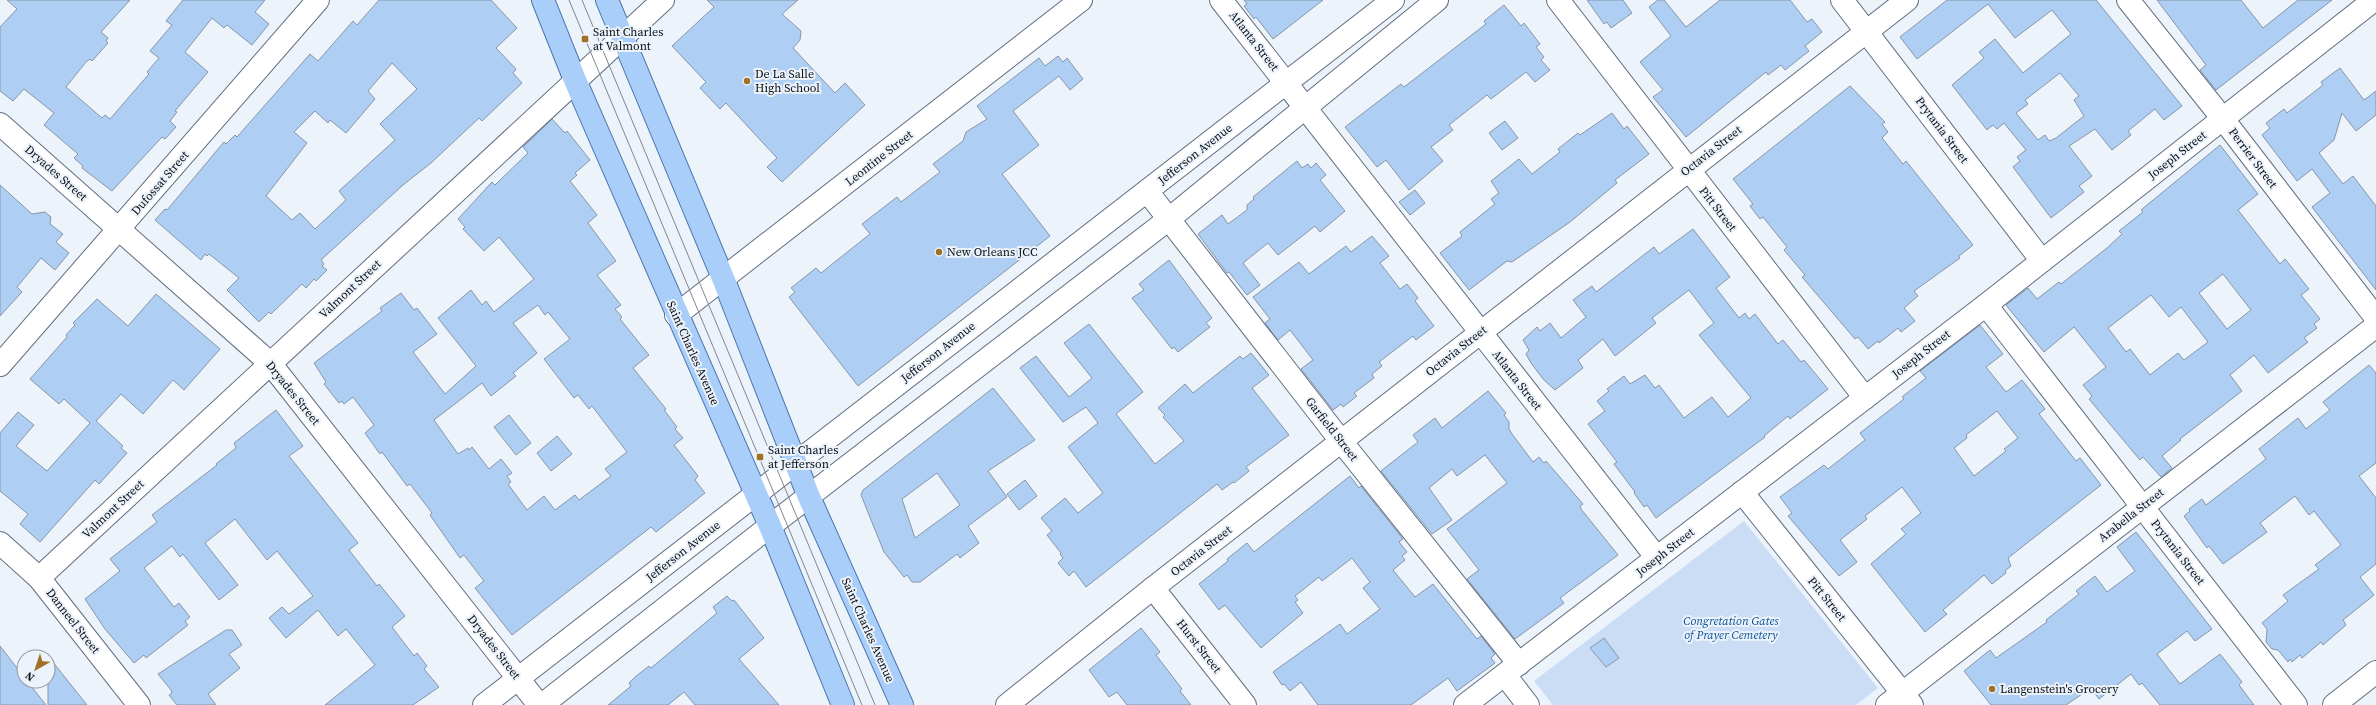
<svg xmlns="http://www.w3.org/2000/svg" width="2376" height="705" viewBox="0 0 2376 705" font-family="'Source Serif 4',serif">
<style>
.green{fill:#caddf5}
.building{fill:#afcef4;stroke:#8796a8;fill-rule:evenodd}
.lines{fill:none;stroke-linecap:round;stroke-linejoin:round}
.minor-casing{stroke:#616e80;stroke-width:24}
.major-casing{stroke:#4c76a8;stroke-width:24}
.minor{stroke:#fff;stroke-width:22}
.major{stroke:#a9cefa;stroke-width:22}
.tram{stroke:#81878f;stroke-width:1}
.poi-dot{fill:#a17125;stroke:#ecf3fb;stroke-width:1.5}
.labels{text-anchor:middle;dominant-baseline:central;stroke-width:4;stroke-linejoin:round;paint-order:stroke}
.poi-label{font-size:12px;fill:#0a0f16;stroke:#ecf3fb;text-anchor:start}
.street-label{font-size:12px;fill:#0a0f16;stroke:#ecf3fb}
.park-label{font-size:12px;font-style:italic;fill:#085199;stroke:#ecf3fb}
</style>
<rect width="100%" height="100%" fill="#ecf3fb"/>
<!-- green -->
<path class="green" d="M1744,521L1878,688L1856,705H1553L1534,681Z"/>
<!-- building -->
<g class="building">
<path d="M7,0H130L101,32L108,38L106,41L108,43L92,61L90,59L86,62L66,87L102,118L105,115L110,119L149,74L147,72L159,58L150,51L172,25L166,21L183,0H265L255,12L269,24L252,45L227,25L224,28L212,18L185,52L208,72L175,111L177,112L170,121L176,127L165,139L162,137L112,191L82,168L83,166L74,158L78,154L44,125L54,113L24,89L13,101L0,91V27L17,9Z"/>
<path d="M379,0H491L517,28L496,48L516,69L513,73L522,83L482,121L479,118L431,163L403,185L321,260L324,264L322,266L327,270L316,281L314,279L306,288L302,284L271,314L269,312L259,322L227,290L239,278L209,254L207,256L205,254L201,260L155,220L165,209L167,210L224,142L226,144L235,135L237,137L310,54L318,61L353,21L357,25ZM392,63L417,89L380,124L395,140L339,191L346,200L315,229L300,213L292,220L266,196L307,143L294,132L315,111L328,123L330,120L346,133L375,99L368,91Z"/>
<path d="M707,0H798L782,14L801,31L800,40L793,48L835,93L845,83L865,105L782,182L767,167L777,158L726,103L720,109L700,88L706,82L672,46L714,7Z"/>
<path d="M1244,0H1323L1273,39L1256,17L1254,19L1244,6L1247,4Z"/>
<path d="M1587,0H1623L1632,13L1611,28L1607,22L1604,24Z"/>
<path d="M1658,0H1664L1686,27L1720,0H1790L1807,22L1812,19L1822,32L1805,46L1809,51L1785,70L1781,65L1768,75L1766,72L1686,137L1653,97L1663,90L1640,62L1671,36L1649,7Z"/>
<path d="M1947,0H2096L2182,106L2164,120L2155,109L2128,131L2131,135L2112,150L2095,129L2069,146L2092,176L2079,186L2084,192L2051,218L2013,167L2020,161L2017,157L2026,150L2004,123L1997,129L1993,125L1987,130L1952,85L1984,58L1979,52L1995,39L2023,73L2071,34L2052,10L2015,38L1988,4L1917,59L1900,37ZM2060,73L2079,96L2074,100L2084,116L2056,138L2049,141L2045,135L2038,140L2016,113L2028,104L2025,100Z"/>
<path d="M2157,0H2241L2263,28L2298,0H2332L2216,90L2200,70L2206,65Z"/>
<path d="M1504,5L1521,26L1524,23L1540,44L1536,47L1544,57L1541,60L1550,70L1535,82L1526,72L1491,99L1487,95L1449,125L1453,130L1431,147L1443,161L1409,190L1386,160L1377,167L1345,127L1401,84L1404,87L1486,24L1484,21Z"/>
<path d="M1058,56L1063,62L1067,58L1083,79L1070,90L1059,76L1013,111L1039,145L1002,174L1050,236L858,386L789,297L795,292L791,288L816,268L821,273L870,234L862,224L897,197L901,202L940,172L933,164L963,141L966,132L987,119L977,106L1039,58L1045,66Z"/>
<path d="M2340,68L2364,100L2376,91V115L2356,131L2342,113L2334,140L2319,153L2343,184L2353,176L2376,206V290L2312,207L2330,193L2312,169L2297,181L2262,135L2270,128L2266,123L2284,109L2287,113L2323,85L2321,82Z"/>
<path d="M1850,86L1885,122L1882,124L1888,132L1882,138L1903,164L1906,161L1973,245L1959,256L1960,258L1914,291L1918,296L1904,308L1915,321L1901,332L1898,328L1879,343L1878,341L1868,349L1858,337L1855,339L1802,277L1805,275L1784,250L1787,247L1763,217L1760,219L1750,206L1753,204L1733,179Z"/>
<path d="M1612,113L1624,129L1627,126L1649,154L1615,180L1617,183L1570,222L1512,262L1507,261L1469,290L1440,253L1462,236L1460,232L1495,204L1491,199L1499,193L1491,181L1519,159L1532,174L1560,152L1558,149L1578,133L1580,135Z"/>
<path d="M552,119L565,133L567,131L590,160L575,173L577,175L570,181L597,215L588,223L616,261L597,275L621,305L615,309L622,317L620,319L649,355L633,368L666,409L664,410L677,427L675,429L683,438L674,445L698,476L695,480L705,493L656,532L651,527L512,635L475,588L484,581L464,555L460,558L430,515L432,513L410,484L407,486L382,452L380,454L365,433L374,425L353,397L344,404L342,401L339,403L324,384L326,382L314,363L382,311L380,308L401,293L414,310L417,308L437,334L413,352L445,394L476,366L438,318L471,290L482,305L486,301L494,312L534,279L499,237L484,251L463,229L465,227L458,219L492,182L495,185L528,153L523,147ZM538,305L545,315L548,312L570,339L544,359L574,398L578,395L589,409L592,406L627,452L605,469L611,476L579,500L575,495L555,510L544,496L527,510L508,484L511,482L507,476L512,473L501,459L489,469L472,447L469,450L468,448L458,454L434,420L482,383L491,396L516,376L513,373L537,353L513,323Z"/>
<path d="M1505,121L1518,138L1502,150L1489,133Z"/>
<path d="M2220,145L2258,194L2238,210L2280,264L2285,259L2309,289L2301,295L2320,319L2314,324L2317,328L2304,338L2308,342L2268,373L2254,355L2230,375L2242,391L2180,439L2181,440L2162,456L2172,468L2161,477L2143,457L2140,460L2089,399L2092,396L2083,385L2106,367L2074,327L2044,352L2006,305L2028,288L2037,299L2059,282L2061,284L2107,248L2122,234L2119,231L2143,212L2141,210ZM2223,274L2251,310L2227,329L2199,293ZM2151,295L2169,317L2181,307L2208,342L2184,360L2178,353L2150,375L2130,349L2126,352L2108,328Z"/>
<path d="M1297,161L1302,168L1308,164L1311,168L1316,163L1326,175L1320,180L1345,211L1320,232L1315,226L1278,255L1268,243L1243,263L1260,285L1247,295L1229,272L1227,273L1198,234L1222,215L1228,224L1247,210V205L1254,199L1253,197Z"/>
<path d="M0,185L32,214L45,212L51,217L50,224L63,234L56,242L69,253L55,270L41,258L17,287L22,292L0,316Z"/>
<path d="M1415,190L1425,203L1410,215L1399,202Z"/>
<path d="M1693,229L1730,277L1716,288L1739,318L1745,313L1749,319L1755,314L1778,344L1783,340L1801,362L1804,360L1828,389L1790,419L1788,416L1764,436L1765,437L1656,518L1647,505L1644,507L1634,493L1635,492L1614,464L1617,462L1588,424L1605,411L1597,401L1609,391L1607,389L1624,376L1630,384L1645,375L1655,388L1659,385L1684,418L1712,397L1728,417L1751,398L1699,335L1714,323L1689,290L1652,318L1656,323L1615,356L1603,339L1578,360L1583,368L1555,390L1543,379L1531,363L1526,354L1529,350L1523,340L1537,327L1540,331L1550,323L1561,338L1586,317L1573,300L1592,286L1596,292L1654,247L1659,254Z"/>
<path d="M1372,236L1389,256L1380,263L1400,289L1407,284L1418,298L1415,301L1434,326L1416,340L1413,336L1379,362L1382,366L1372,374L1374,378L1354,393L1357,396L1343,407L1341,404L1333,410L1301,369L1313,360L1290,330L1278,340L1265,323L1270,319L1253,297L1299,262L1309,274L1346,246L1351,252Z"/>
<path d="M1169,260L1212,318L1206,323L1210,327L1178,352L1174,347L1172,349L1132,298L1144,290L1139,284Z"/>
<path d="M156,294L220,349L184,390L173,380L143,414L121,394L96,421L123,446L121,448L127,453L99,484L95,480L40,542L20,524L28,514L0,491V433L18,412L34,425L16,446L47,471L90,423L64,399L59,404L30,379L67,337L66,335L75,325L73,323L97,299L128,326Z"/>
<path d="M1089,324L1143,392L1116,414L1155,464L1184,441L1163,417L1165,415L1158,408L1185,384L1193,393L1240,356L1243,359L1251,353L1269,375L1252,388L1289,435L1246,467L1249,471L1234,483L1233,482L1222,490L1217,484L1086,587L1074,571L1069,576L1058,563L1063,558L1060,554L1061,553L1047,535L1052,531L1041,518L1065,498L1078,513L1103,493L1068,447L1098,423L1086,407L1063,422L1020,368L1036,356L1069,397L1092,378L1064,343Z"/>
<path d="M1980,325L2003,354L1986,367L2006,392L2022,380L2045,409L2039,414L2076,461L2080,458L2101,485L2008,558L2011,566L2005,571L2006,573L1992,584L1984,575L1943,610L1947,614L1925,632L1871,564L1906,534L1901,529L1921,513L1902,487L1865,516L1867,519L1840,540L1857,562L1839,576L1788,516L1792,513L1780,497L1824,465L1828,469L1865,440L1860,433L1904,399L1902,397L1926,378L1920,371ZM1997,411L2018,438L2004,449L2006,451L1974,476L1954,448L1967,438L1966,435Z"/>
<path d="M2369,365L2376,373V463L2359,476L2376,498V564L2360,577L2374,595L2343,620L2346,625L2323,645L2321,642L2302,658L2300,655L2292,662L2290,659L2288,662L2278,650L2272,649L2266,642L2267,629L2262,623L2288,601L2283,595L2319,569L2315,565L2341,545L2314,511L2309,515L2295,496L2260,523L2267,532L2223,564L2209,546L2207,548L2184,516L2190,511L2189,509L2202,499L2206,505L2266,459L2259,449L2298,418L2306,429L2330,410L2323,402Z"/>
<path d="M993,388L1035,440L988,471L1007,497L968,526L979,543L960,558L957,554L920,582H912L907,575L904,577L884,552L861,495L863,490ZM937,473L960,505L915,538L902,499Z"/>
<path d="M1488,391L1506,413L1504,415L1509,422V429L1512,434L1533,462L1539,457L1544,463L1546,461L1583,504L1580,506L1581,509L1618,555L1560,598L1564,603L1515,639L1467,579L1479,570L1447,529L1507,483L1485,455L1457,476L1452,469L1429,488L1452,520L1432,534L1381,471L1418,442L1413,435L1435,418L1442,428Z"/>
<path d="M276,410L303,446L289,456L358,543L349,550L377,586L379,584L405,616L392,627L414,656L417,653L427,666L424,669L439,687L413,705H325L375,665L346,629L338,636L318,610L286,638L269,618L282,607L289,614L313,596L277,551L267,560L235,519L205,543L238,585L219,600L183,554L180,557L172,546L144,568L174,607L179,603L190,617L185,621L188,625L146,658L144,655L134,663L105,629L85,599L120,571L110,559L157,522L152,515L217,465L216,464L236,448L234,443Z"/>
<path d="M509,415L531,443L516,455L494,427Z"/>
<path d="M557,436L572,454L551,471L537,453Z"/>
<path d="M1350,476L1359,488L1361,486L1403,539L1399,542L1407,552L1402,556L1405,560L1393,570L1415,597L1433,584L1477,639L1481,636L1495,654L1491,658L1495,663L1457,691L1448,678L1411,705H1318L1301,682L1290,691L1284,684L1282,685L1273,672L1340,624L1347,634L1380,609L1363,588L1370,582L1352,558L1322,581L1319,577L1295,596L1298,600L1295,602L1303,613L1261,648L1225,605L1219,610L1199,584L1228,561L1227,559L1247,543L1254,552Z"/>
<path d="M1025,480L1037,496L1019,510L1007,494Z"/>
<path d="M2136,532L2212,629L2195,641L2187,631L2157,654L2180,684L2220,654L2242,682L2239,685L2254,705H2160L2142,683L2139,685L2131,674L2099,699L2091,688L2066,705H1991L1964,671L1990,650L1996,658L2047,622L2046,620L2079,594L2076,591L2095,576L2107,592L2135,571L2117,547Z"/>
<path d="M727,596L732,601L734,600L764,638L739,659L779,705H695L684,692L668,705H608L631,686L629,683L635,677L649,666L651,668L717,613L713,607Z"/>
<path d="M1141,628L1160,652L1156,655L1182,689L1180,691L1191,705H1127L1117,692L1109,697L1089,670Z"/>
<path d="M226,630H232L242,645L229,654L240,668L208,694L216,705H177L169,695L172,693L171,690L158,674Z"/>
<path d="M1604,638L1619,658L1606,667L1590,648Z"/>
<path d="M0,646L24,677V681H27L46,705H0Z"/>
<path d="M48,656L87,705H48Z"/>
</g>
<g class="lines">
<!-- minor casing -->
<g class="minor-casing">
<g id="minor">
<path d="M1221,0L1657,558"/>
<path d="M1558,0L1865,398"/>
<path d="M1842,0L2042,261"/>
<path d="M2128,0L2223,119L2376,318"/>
<path d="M0,124L270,363L539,705"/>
<path d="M1147,191L1341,441L1519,664"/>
<path d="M1986,305L2296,705"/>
<path d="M676,315L1081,0"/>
<path d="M0,365L318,0"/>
<path d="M1742,492L1912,705"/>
<path d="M0,543L39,578L139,705"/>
<path d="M39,578L663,0"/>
<path d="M1153,588L1245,705"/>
<path d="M1505,675L1528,705"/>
<path d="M484,705L1393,0"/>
<path d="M542,705L770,526L1169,219L1437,0"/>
<path d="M1007,705L1153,588L1907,0"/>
<path d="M1465,705L1986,305L2374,0"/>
<path d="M1887,705L2376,326"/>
<path d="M2334,705L2376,672"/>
</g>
</g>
<!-- major casing -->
<g class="major-casing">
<g id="major">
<path d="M543,0L575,80L770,526L843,705"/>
<path d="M607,0L723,278L809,497L902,705"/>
</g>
</g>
<!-- minor -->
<use href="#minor" class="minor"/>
<!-- major -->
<use href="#major" class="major"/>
<!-- tram -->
<g class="tram">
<path d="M569,0L862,705"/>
<path d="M582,0L875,705"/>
</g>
</g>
<!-- markers -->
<g class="poi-dot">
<rect x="581" y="35" width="8" height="8" rx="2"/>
<circle cx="747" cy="81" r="4"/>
<circle cx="939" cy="252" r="4"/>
<rect x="756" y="453" width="8" height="8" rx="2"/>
<circle cx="1992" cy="689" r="4"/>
</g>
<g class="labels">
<!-- poi labels -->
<g class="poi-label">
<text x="593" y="32">Saint Charles<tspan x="593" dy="14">at Valmont</tspan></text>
<text x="755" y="74">De La Salle<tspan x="755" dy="14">High School</tspan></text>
<text x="947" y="252">New Orleans JCC</text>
<text x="768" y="450">Saint Charles<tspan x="768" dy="14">at Jefferson</tspan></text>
<text x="2000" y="689">Langenstein's Grocery</text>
</g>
<!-- street labels -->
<g class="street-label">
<text transform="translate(1254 41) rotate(52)">Atlanta Street</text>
<text transform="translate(1942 130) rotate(53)">Prytania Street</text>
<text transform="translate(1711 151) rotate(-38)">Octavia Street</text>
<text transform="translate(1195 154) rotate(-38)">Jefferson Avenue</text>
<text transform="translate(2177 155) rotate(-38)">Joseph Street</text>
<text transform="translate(879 158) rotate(-38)">Leontine Street</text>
<text transform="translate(2253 158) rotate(53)">Perrier Street</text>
<text transform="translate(56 173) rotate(41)">Dryades Street</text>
<text transform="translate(160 183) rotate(-49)">Dufossat Street</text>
<text transform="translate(1718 209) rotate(52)">Pitt Street</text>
<text transform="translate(350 289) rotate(-43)">Valmont Street</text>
<text transform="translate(1456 351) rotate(-38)">Octavia Street</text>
<text transform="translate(938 352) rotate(-38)">Jefferson Avenue</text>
<text transform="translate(693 353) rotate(66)">Saint Charles Avenue</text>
<text transform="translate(1921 354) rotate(-38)">Joseph Street</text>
<text transform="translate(1517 380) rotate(52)">Atlanta Street</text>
<text transform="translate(293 393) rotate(51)">Dryades Street</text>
<text transform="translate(1332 429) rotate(52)">Garfield Street</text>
<text transform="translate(113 509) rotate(-43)">Valmont Street</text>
<text transform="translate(2131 515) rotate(-38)">Arabella Street</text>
<text transform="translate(683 551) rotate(-38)">Jefferson Avenue</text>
<text transform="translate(1201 551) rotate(-38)">Octavia Street</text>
<text transform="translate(1665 552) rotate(-38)">Joseph Street</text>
<text transform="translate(2178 552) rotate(52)">Prytania Street</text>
<text transform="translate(1827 599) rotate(51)">Pitt Street</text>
<text transform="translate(73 621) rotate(52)">Danneel Street</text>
<text transform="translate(868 630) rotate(66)">Saint Charles Avenue</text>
<text transform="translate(1199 646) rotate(52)">Hurst Street</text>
<text transform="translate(494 647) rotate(52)">Dryades Street</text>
</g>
<!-- park labels -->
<g class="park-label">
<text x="1731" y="621">Congretation Gates<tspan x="1731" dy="14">of Prayer Cemetery</tspan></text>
</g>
</g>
<!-- north arrow -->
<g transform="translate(36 669) rotate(219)"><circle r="19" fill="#ecf3fb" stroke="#92989f"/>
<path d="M0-3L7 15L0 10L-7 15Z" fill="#a17125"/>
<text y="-6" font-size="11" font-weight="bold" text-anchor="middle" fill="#0a0f16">N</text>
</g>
</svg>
